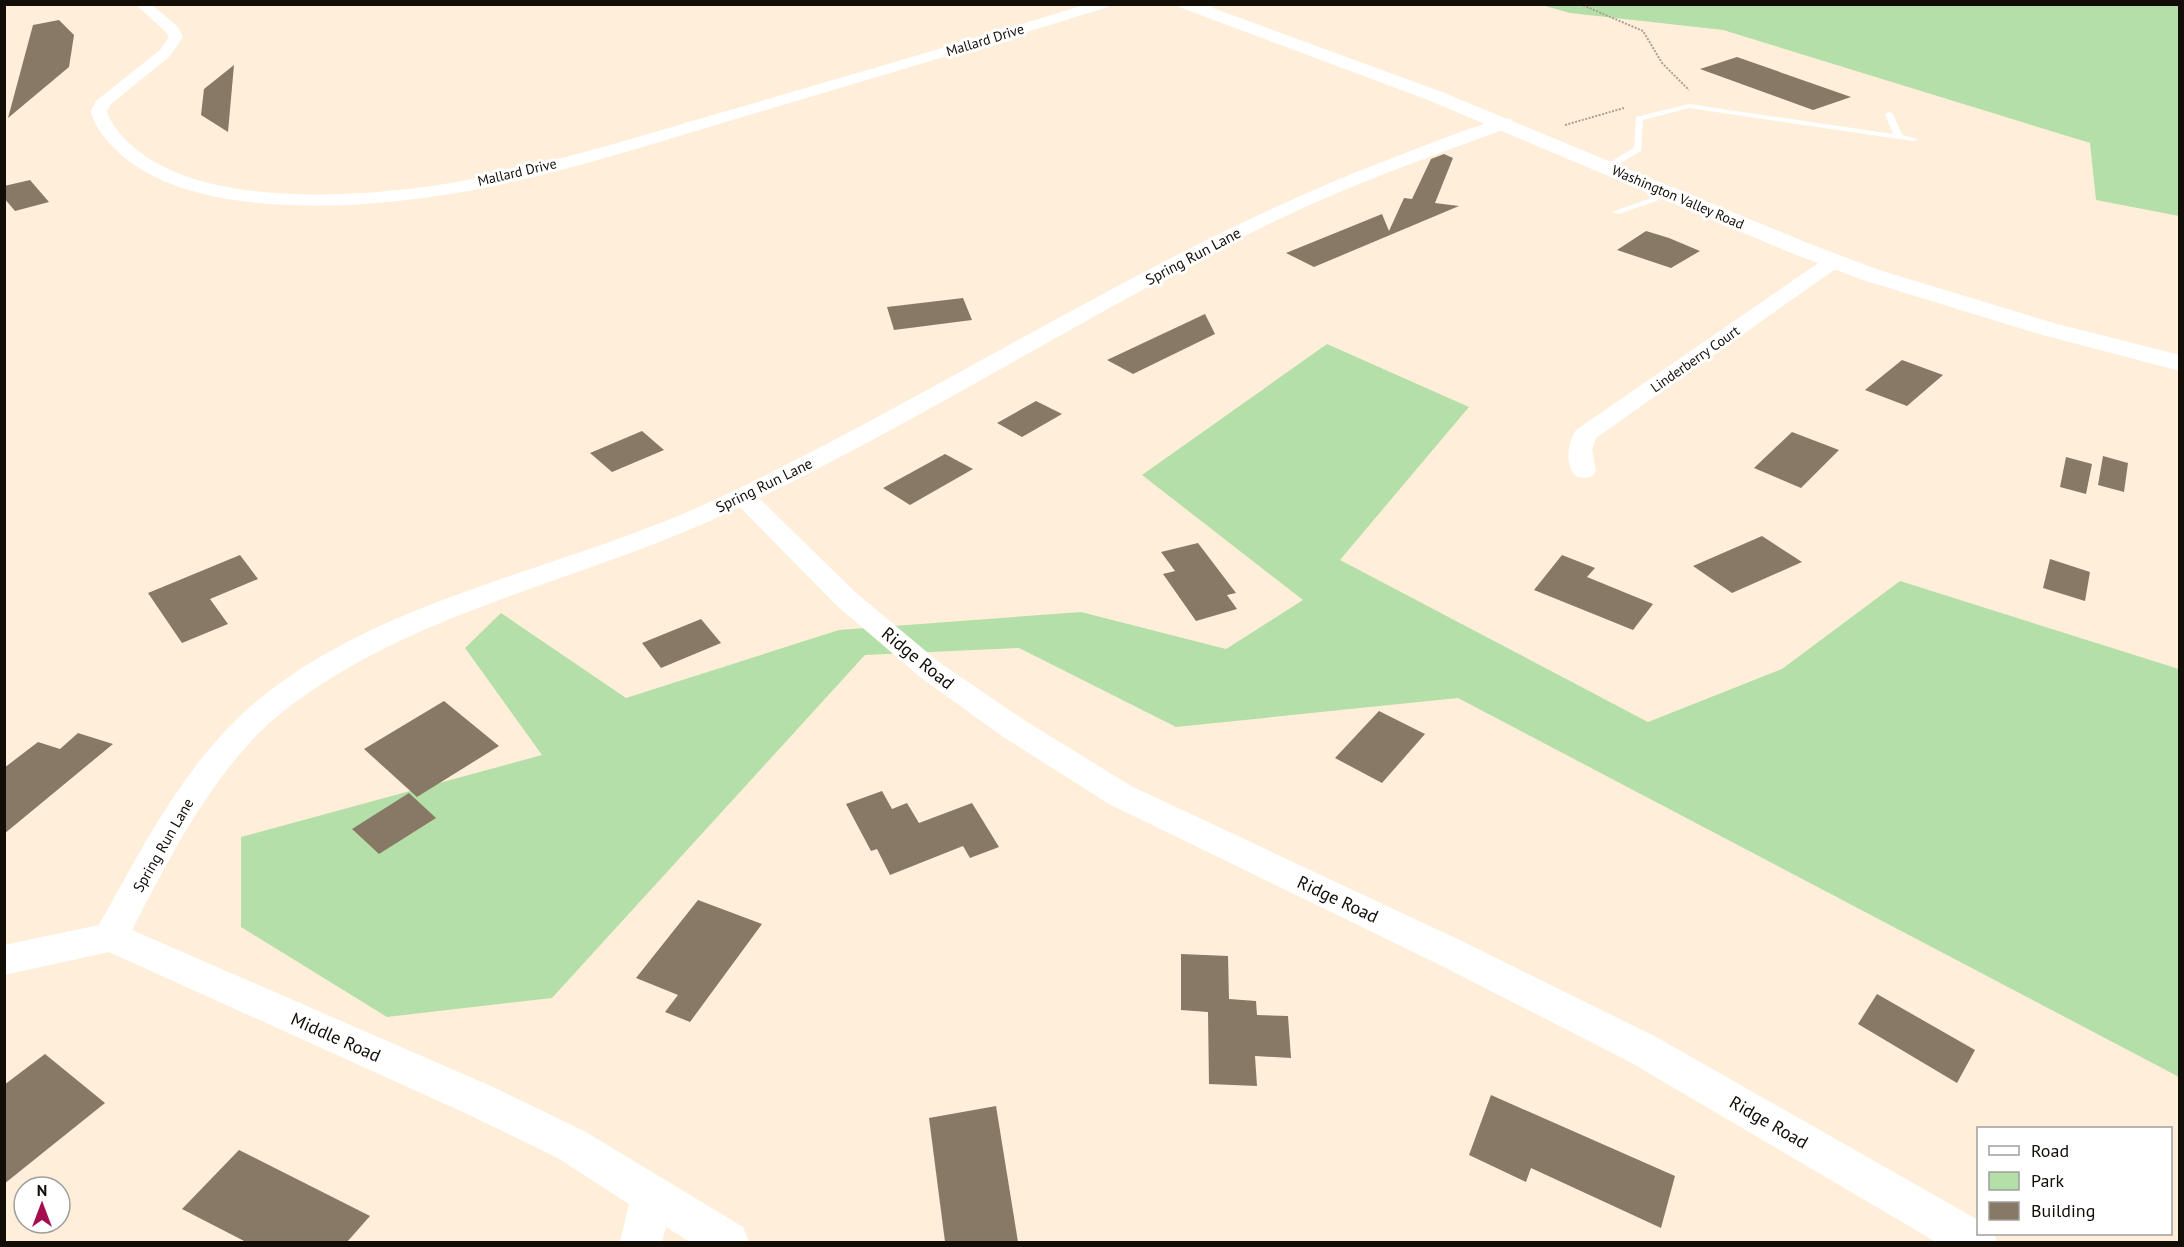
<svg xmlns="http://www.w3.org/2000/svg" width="2184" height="1247" viewBox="0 0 2184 1247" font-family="'PT Sans',sans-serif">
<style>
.green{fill:#b5dfa8}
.building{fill:#877966}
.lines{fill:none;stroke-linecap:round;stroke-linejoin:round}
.path{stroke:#aca090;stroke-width:2;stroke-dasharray:2 1.5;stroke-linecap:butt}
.service{fill:#fff;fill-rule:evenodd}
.minor{fill:#fff;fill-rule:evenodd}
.tertiary{fill:#fff;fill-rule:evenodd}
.labels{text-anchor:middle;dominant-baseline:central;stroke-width:6;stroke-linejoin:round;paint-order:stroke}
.far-street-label{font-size:14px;fill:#120d06;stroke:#fff}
.street-label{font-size:15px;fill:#120d06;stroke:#fff}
.near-street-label{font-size:18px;fill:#120d06;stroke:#fff}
</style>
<rect width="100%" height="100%" fill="#ffefda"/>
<!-- green -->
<g class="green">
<path d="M1542,5H2179V216L2096,200L2090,143L1723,30L1570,13Z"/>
<path d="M1327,344L1469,407L1340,560L1648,722L1782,669L1900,581L2179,669V1077L1458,698L1176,727L1019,648L865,655L552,998L387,1017L241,927V837L542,755L465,648L501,613L626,698L839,630L1081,612L1226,649L1303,600L1142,475Z"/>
</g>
<!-- building -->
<g class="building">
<path d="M59,20L74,35L69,67L8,118L33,25Z"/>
<path d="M1737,57L1851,97L1813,110L1700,69Z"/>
<path d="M234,65L228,132L201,115L204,89Z"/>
<path d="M1444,154L1453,158L1435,203L1459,206L1314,267L1286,253L1382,214L1389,231L1404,198L1412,199L1431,159Z"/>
<path d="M30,180L49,202L15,211L4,198V186Z"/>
<path d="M1646,231L1669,238L1700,251L1671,268L1617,250Z"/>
<path d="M963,298L972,320L894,330L887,307Z"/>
<path d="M1205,314L1215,334L1133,374L1107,360Z"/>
<path d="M1902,360L1943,375L1907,406L1865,390Z"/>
<path d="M1036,401L1062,414L1022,437L997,423Z"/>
<path d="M642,431L664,450L612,472L590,453Z"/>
<path d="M1792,432L1839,450L1801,488L1754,468Z"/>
<path d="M945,454L973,469L910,505L883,488Z"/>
<path d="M2103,456L2128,463L2124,492L2098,485Z"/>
<path d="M2066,457L2092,464L2086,494L2060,487Z"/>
<path d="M1762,536L1802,562L1732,593L1693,566Z"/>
<path d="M1198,543L1236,593L1227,595L1237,609L1196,621L1163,574L1175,571L1161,552Z"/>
<path d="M240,555L258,579L210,599L228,624L182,643L148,593Z"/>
<path d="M1562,555L1595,568L1587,577L1653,604L1633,630L1534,590Z"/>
<path d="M2050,559L2090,572L2085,601L2043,588Z"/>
<path d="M701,619L721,643L661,668L642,643Z"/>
<path d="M444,701L499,746L417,797L364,749Z"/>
<path d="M1379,711L1425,734L1382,783L1335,758Z"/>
<path d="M78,733L113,744L4,834V768L38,742L60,749Z"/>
<path d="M882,791L892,809L907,803L919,823L972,803L999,847L970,858L963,846L890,875L877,849L871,851L846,804Z"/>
<path d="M409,793L436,818L379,854L352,829Z"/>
<path d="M698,900L762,924L690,1022L665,1012L678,995L636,978Z"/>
<path d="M1181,954L1228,956L1229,999L1256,1001L1257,1015L1288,1016L1291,1058L1255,1056L1257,1086L1209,1084L1208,1012L1181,1010Z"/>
<path d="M1877,994L1975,1050L1957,1083L1858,1024Z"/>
<path d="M45,1054L105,1103L4,1184V1085Z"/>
<path d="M1491,1095L1675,1176L1661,1228L1531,1168L1526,1182L1469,1155Z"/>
<path d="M996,1106L1018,1242H945L929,1118Z"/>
<path d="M239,1150L370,1216L347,1242H246L182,1209Z"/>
</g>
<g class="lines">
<!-- path -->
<g class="path">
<path d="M1580,4L1643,31L1662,63L1689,90"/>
<path d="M1565,125L1624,108"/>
</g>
<!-- service -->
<g class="service">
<path d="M1208,4H1221L1198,11L1195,9Z"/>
<path d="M1689,104L1893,134L1885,114L1889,112L1893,114L1902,135L1918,139L1914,141L1899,139L1689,108L1643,120L1641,151L1611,169H1605V165L1634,148L1636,117Z"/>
<path d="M1669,192L1676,194L1619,214L1612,212Z"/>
</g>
<!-- minor -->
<g class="minor">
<path d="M135,4H151L178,27L183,37L170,56L111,104L107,111C111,124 118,132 127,141C192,207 345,198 431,186C530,171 627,140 723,112C844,77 966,42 1087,4H1110L1108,7C982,46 856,83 729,121C631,150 532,183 430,197C340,210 181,218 113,147C103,136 94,126 91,111L96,101L160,50L169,37L166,32Z"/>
<path d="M1505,118L1511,119L1513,123L1511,127C1426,158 1340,188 1259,229C1090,313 930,415 759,498L855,592L940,663L1024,720L1131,786L1468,944L1658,1038L1978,1220V1234H1994L1997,1242H1936L1630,1062L1442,966L1109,804L1002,736L920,677L835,604L740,507C617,567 482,595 362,660C326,680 289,703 259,733C204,789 168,861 132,930L493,1087L584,1131L743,1227L749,1242H690L666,1227L662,1242H620L629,1204L556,1157L465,1113L109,952L4,975V945L99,925C145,843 188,756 263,696C389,595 567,569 712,501C943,393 1156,247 1395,157C1431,143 1468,128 1505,118Z"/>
<path d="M1834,255L1841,257L1844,261L1841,265L1596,438L1592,450L1596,471L1593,476L1584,478L1575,476C1565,462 1567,444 1576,430L1827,257Z"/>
</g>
<!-- tertiary -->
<path class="tertiary" d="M1177,4H1202L1442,92L1805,242L1879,270L2057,324L2180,355V371L2039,334L1863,280L1789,252L1428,100L1179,7Z"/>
</g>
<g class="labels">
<!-- far-street labels -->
<g class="far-street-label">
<text transform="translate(985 40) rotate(-17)">Mallard Drive</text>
<text transform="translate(517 172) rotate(-13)">Mallard Drive</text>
<text transform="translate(1678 197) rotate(23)">Washington Valley Road</text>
<text transform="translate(1695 359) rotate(-35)">Linderberry Court</text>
</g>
<!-- street labels -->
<g class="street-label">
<text transform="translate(1193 256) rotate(-28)">Spring Run Lane</text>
<text transform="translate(764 485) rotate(-26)">Spring Run Lane</text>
<text transform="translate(163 845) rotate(-60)">Spring Run Lane</text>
</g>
<!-- near-street labels -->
<g class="near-street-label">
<text transform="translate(918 658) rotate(39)">Ridge Road</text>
<text transform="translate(1338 899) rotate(25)">Ridge Road</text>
<text transform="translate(336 1037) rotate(24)">Middle Road</text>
<text transform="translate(1769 1122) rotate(30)">Ridge Road</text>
</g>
</g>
<!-- border -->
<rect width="2184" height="1247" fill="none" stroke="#120d06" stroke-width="12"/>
<!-- legend -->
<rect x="1977" y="1127" width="195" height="108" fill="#ffffff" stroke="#a09e9b" stroke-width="1.5"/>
<rect x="1989" y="1146" width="30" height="9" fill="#ffffff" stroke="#a09e9b" stroke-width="1.5"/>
<text x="2031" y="1157" font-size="18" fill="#120d06">Road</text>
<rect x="1989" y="1172" width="30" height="18" fill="#b5dfa8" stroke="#a09e9b" stroke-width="1.5"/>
<text x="2031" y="1187" font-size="18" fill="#120d06">Park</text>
<rect x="1989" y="1202" width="30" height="18" fill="#877966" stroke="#a09e9b" stroke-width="1.5"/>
<text x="2031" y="1217" font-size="18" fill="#120d06">Building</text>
<!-- north arrow -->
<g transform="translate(42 1205)"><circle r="28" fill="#ffffff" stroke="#a09e9b" stroke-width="1.5"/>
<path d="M0-4.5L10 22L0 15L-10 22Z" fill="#a30e4f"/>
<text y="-9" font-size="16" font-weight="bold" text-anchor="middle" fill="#120d06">N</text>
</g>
</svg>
